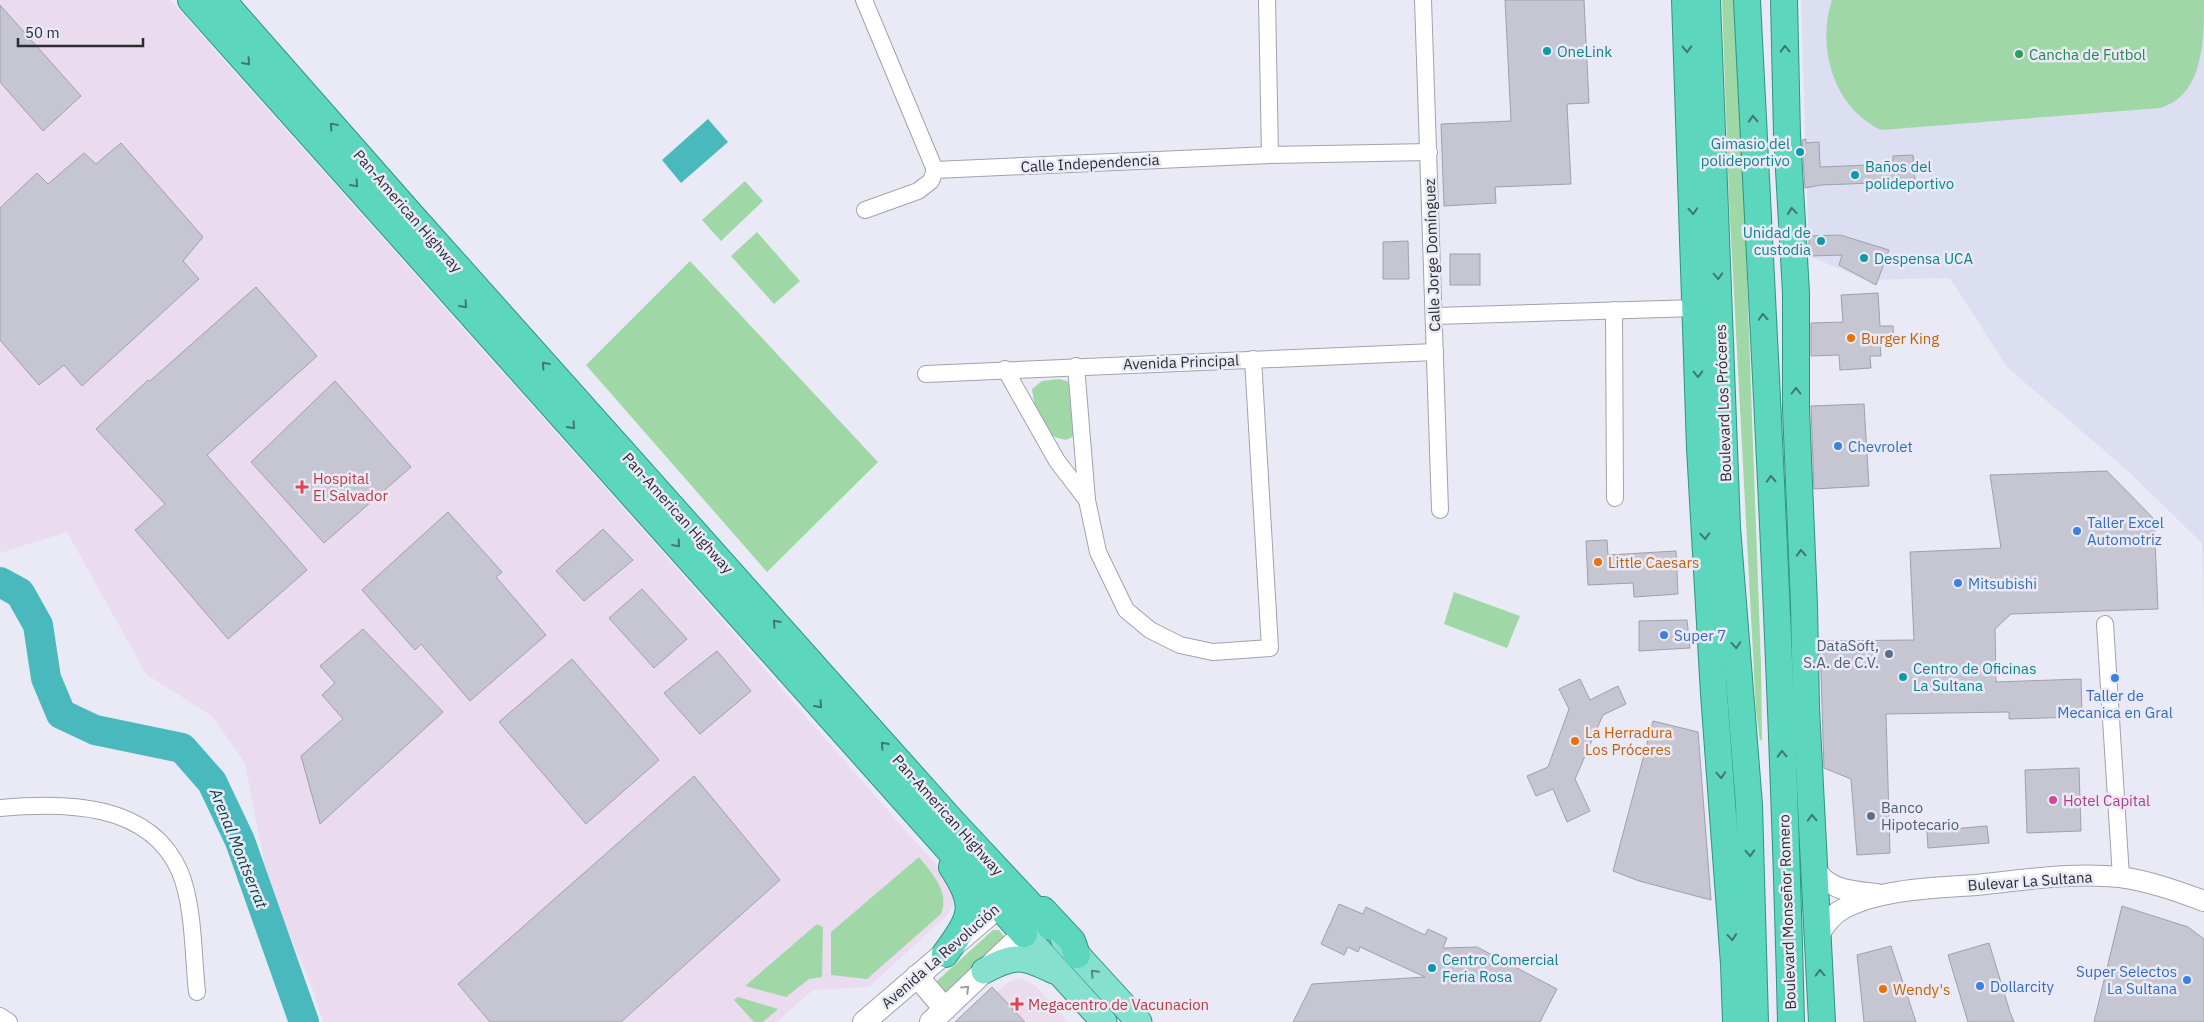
<svg xmlns="http://www.w3.org/2000/svg" width="2204" height="1022" viewBox="0 0 2204 1022" font-family="'IBM Plex Sans',sans-serif">
<style>
.built{fill:#dcdef1}
.medical{fill:#eadbee}
.green{fill:#9fd8a6}
.water{fill:#49b9bd}
.lines{fill:none;stroke-linecap:round;stroke-linejoin:round}
.river{stroke:#49b9bd;stroke-width:30}
.building{fill:#c5c6d1;stroke:#9fa0ab}
.minor-casing{stroke:#a1a2ad;stroke-width:18}
.tertiary-casing{stroke:#a1a2ad;stroke-width:22}
.secondary-casing{stroke:#a1a2ad;stroke-width:24}
.primary-casing{stroke:#309380;stroke-width:27}
.trunk-casing{stroke:#309380;stroke-width:28}
.minor{stroke:#fff;stroke-width:16}
.tertiary{stroke:#fff;stroke-width:20}
.secondary{stroke:#fff;stroke-width:22}
.primary{stroke:#85e0cd;stroke-width:25}
.trunk{stroke:#5cd6bc;stroke-width:26}
.oneway{stroke:#41786f}
.oneway2{stroke:#58867e}
.oneway3{stroke:#a0a0a2}
.culture-dot{fill:#0f9aa8;stroke:#e9eaf6;stroke-width:2}
.leisure-dot{fill:#2e9e5b;stroke:#e9eaf6;stroke-width:2}
.food-dot{fill:#e8710a;stroke:#e9eaf6;stroke-width:2}
.shop-dot{fill:#3f7fe0;stroke:#e9eaf6;stroke-width:2}
.health-dot{fill:#e0444e;stroke:#e9eaf6;stroke-width:2}
.service-dot{fill:#5c6f8a;stroke:#e9eaf6;stroke-width:2}
.hotel-dot{fill:#d1479c;stroke:#e9eaf6;stroke-width:2}
.labels{text-anchor:middle;dominant-baseline:central;stroke-width:5;stroke-linejoin:round;paint-order:stroke}
.culture-label{font-size:15px;fill:#0d838f;stroke:#e9eaf6;text-anchor:start}
.leisure-label{font-size:15px;fill:#27864d;stroke:#e9eaf6;text-anchor:start}
.street-label{font-size:15px;fill:#2b2c30;stroke:#e9eaf6}
.food-label{font-size:15px;fill:#c56008;stroke:#e9eaf6;text-anchor:start}
.shop-label{font-size:15px;fill:#366cbe;stroke:#e9eaf6;text-anchor:start}
.health-label{font-size:15px;fill:#be3a42;stroke:#e9eaf6;text-anchor:start}
.service-label{font-size:15px;fill:#4e5e75;stroke:#e9eaf6;text-anchor:end}
.hotel-label{font-size:15px;fill:#b23c85;stroke:#e9eaf6;text-anchor:start}
.water-label{font-size:16px;font-style:italic;fill:#063c3e;stroke:#e9eaf6}
</style>
<rect width="100%" height="100%" fill="#e9eaf6"/>
<!-- built -->
<path class="built" d="M1801,0H2204V614L2202,543L2127,470L2007,367L1950,278L1866,280L1809,256Z"/>
<!-- medical -->
<g class="medical">
<path d="M0,0H170L671,562L904,829L945,874L951,887L953,904L948,914L869,987L813,990L777,1022H323L314,993L269,885L245,763L213,717L146,674L67,532L0,553Z"/>
<path d="M1020,978L1036,986L1068,1022H959L1009,982Z"/>
</g>
<!-- green -->
<g class="green">
<path d="M1722,0H1737L1761,666L1762,739L1760,741L1756,711L1729,200Z"/>
<path d="M1832,0H2204C2204,39 2204,95 2160,108L1881,130C1834,109 1816,47 1832,0Z"/>
<path d="M745,181L763,201L721,241L702,220Z"/>
<path d="M757,232L800,281L774,304L731,256Z"/>
<path d="M690,261L878,462L767,572L586,365Z"/>
<path d="M1059,379L1067,381L1073,389L1074,436L1066,440C1038,436 1036,412 1032,389L1042,381Z"/>
<path d="M1454,592L1520,616L1507,648L1444,624Z"/>
<path d="M919,857C932,874 950,891 941,914L867,979L831,975V932Z"/>
<path d="M817,924L823,927L822,977L809,979L786,997L745,986Z"/>
<path d="M993,930H999L1005,938L946,992L940,991L936,986L938,980Z"/>
<path d="M738,997L778,1009L763,1022H754L734,1000Z"/>
</g>
<!-- water -->
<path class="water" d="M708,119L728,142L681,183L662,160Z"/>
<g class="lines">
<!-- river -->
<path class="river" d="M0,582L20,593L38,625L46,678L61,714L95,730L182,748L212,782L240,841L304,1022"/>
</g>
<!-- building -->
<g class="building">
<path d="M1505,0H1584L1589,103L1567,104L1571,184L1495,187L1496,203L1444,206L1441,124L1511,121Z"/>
<path d="M0,5L81,96L43,131L0,82Z"/>
<path d="M1806,139V143L1819,142L1820,167L1893,164V156L1913,155L1915,180H1874V183L1821,185L1805,188L1802,140Z"/>
<path d="M121,143L203,237L183,261L199,279L82,386L64,365L39,385L0,340V208L37,173L48,184L84,153L96,164Z"/>
<path d="M1840,235L1889,250L1876,285L1839,265L1842,255L1809,256V236Z"/>
<path d="M1408,241L1409,279H1383V242Z"/>
<rect x="1450" y="254" width="30" height="31"/>
<path d="M256,287L317,356L207,455L307,570L228,639L135,530L165,504L96,429L148,380L150,381Z"/>
<path d="M1878,293L1880,326H1893L1894,343L1880,344L1881,356H1870L1871,368L1840,370L1839,355L1811,356V323L1843,322L1841,295Z"/>
<path d="M335,381L411,467L324,543L251,462Z"/>
<path d="M1864,404L1869,486L1814,489L1811,406Z"/>
<path d="M2107,471L2154,519L2158,609L2011,614L1995,629L1996,682L2081,679L2082,717L2009,719V712L1886,714L1890,853L1857,855L1851,779L1824,768L1820,641L1914,640L1910,552L2001,548L1990,475Z"/>
<path d="M448,512L502,572L496,577L546,635L470,701L421,644L415,650L362,590Z"/>
<path d="M603,529L633,560L584,601L556,571Z"/>
<path d="M1607,540L1608,555L1676,551L1678,594L1634,597L1633,583L1588,585L1586,541Z"/>
<path d="M642,589L687,639L654,668L609,618Z"/>
<path d="M1687,620L1690,648L1639,651V621Z"/>
<path d="M363,629L443,712L320,824L301,756L343,719L322,695L335,683L320,666Z"/>
<path d="M717,651L751,691L700,734L664,693Z"/>
<path d="M572,659L659,760L586,824L499,722Z"/>
<path d="M1580,679L1590,700L1618,686L1626,704L1603,715L1575,779L1590,811L1567,822L1553,789L1536,796L1527,776L1548,767L1569,709L1559,689Z"/>
<path d="M1653,721L1698,732L1711,900L1639,881L1613,871Z"/>
<path d="M2079,768L2081,831L2027,833L2025,770Z"/>
<path d="M694,776L780,880L621,1022H490L458,984Z"/>
<path d="M1987,826L1989,843L1928,848L1927,831Z"/>
<path d="M1339,904L1363,914L1366,907L1425,935L1428,929L1447,938L1443,948L1477,947L1557,989L1540,1022H1293L1312,984L1425,977L1360,947L1358,952L1348,947L1344,955L1321,944Z"/>
<path d="M2122,906L2188,927L2204,939V1022H2094Z"/>
<path d="M1989,943L2010,1012L2014,1022H1968L1948,955Z"/>
<path d="M1891,946L1916,1022H1864L1857,955Z"/>
<path d="M992,987L1025,1022H955Z"/>
</g>
<g class="lines">
<!-- minor casing -->
<g class="minor-casing">
<g id="minor">
<path d="M864,0L935,170"/>
<path d="M1267,0L1270,155"/>
<path d="M1423,0L1440,510"/>
<path d="M935,170L1270,155L1429,152"/>
<path d="M865,210L918,191L931,181L935,170"/>
<path d="M1614,310L1615,498"/>
<path d="M1435,316L1696,308"/>
<path d="M1076,366L1087,500L1098,552L1126,610L1150,630L1180,645L1213,652L1270,648L1253,359"/>
<path d="M1005,369L1057,461L1087,500"/>
<path d="M926,374L1435,352"/>
<path d="M2105,624L2121,877"/>
<path d="M0,808C64,802 150,802 180,872C194,906 193,955 197,992"/>
<path d="M0,1016L9,1022"/>
</g>
</g>
<!-- tertiary casing -->
<g class="tertiary-casing">
<g id="tertiary">
<path d="M1814,867C1828,891 1851,891 1877,894"/>
<path d="M1818,937C1824,926 1831,915 1843,909C1879,889 1935,888 1976,885C2024,880 2072,872 2120,877C2149,881 2177,891 2204,901"/>
</g>
</g>
<!-- secondary casing -->
<g class="secondary-casing">
<g id="secondary">
<path d="M917,976L945,1009"/>
<path d="M864,1022L1011,896"/>
<path d="M931,1022L1037,921"/>
</g>
</g>
<!-- primary casing -->
<g class="primary-casing">
<g id="primary">
<path d="M1024,934L1104,1022"/>
<path d="M1063,939L1139,1022"/>
<path d="M984,971C1015,954 1023,956 1054,971"/>
</g>
</g>
<!-- trunk casing -->
<g class="trunk-casing">
<g id="trunk">
<path d="M191,0L1024,934"/>
<path d="M222,0L412,216L951,820L1051,927"/>
<path d="M1685,0L1700,448L1714,694L1734,964L1736,1022"/>
<path d="M1707,0L1727,527L1749,805L1755,1022"/>
<path d="M1747,0C1764,340 1783,681 1791,1022"/>
<path d="M1784,0L1787,135L1796,293V409L1804,605L1806,707L1822,1022"/>
<path d="M1043,910L1072,941L1077,955"/>
<path d="M945,954C972,917 978,906 952,867"/>
</g>
</g>
<!-- minor -->
<use href="#minor" class="minor"/>
<!-- tertiary -->
<use href="#tertiary" class="tertiary"/>
<!-- secondary -->
<use href="#secondary" class="secondary"/>
<!-- primary -->
<use href="#primary" class="primary"/>
<!-- trunk -->
<use href="#trunk" class="trunk"/>
</g>
<!-- one-way arrows -->
<defs><path id="oneway-chevron" d="M-2-3.5L2.5 0L-2 3.5" fill="none" stroke-width="1.6" stroke-linecap="round" stroke-linejoin="round" transform="scale(1.25)"/></defs>
<g class="oneway">
<use href="#oneway-chevron" transform="translate(1687 49) rotate(88)"/>
<use href="#oneway-chevron" transform="translate(1785 49) rotate(-91)"/>
<use href="#oneway-chevron" transform="translate(247 62) rotate(48)"/>
<use href="#oneway-chevron" transform="translate(1753 119) rotate(-93)"/>
<use href="#oneway-chevron" transform="translate(333 126) rotate(-131)"/>
<use href="#oneway-chevron" transform="translate(355 184) rotate(48)"/>
<use href="#oneway-chevron" transform="translate(1693 211) rotate(87)"/>
<use href="#oneway-chevron" transform="translate(1792 211) rotate(-95)"/>
<use href="#oneway-chevron" transform="translate(1718 276) rotate(88)"/>
<use href="#oneway-chevron" transform="translate(464 305) rotate(48)"/>
<use href="#oneway-chevron" transform="translate(1763 317) rotate(-93)"/>
<use href="#oneway-chevron" transform="translate(545 365) rotate(-132)"/>
<use href="#oneway-chevron" transform="translate(1698 374) rotate(89)"/>
<use href="#oneway-chevron" transform="translate(1796 391) rotate(-90)"/>
<use href="#oneway-chevron" transform="translate(572 426) rotate(48)"/>
<use href="#oneway-chevron" transform="translate(1771 479) rotate(-93)"/>
<use href="#oneway-chevron" transform="translate(1705 536) rotate(86)"/>
<use href="#oneway-chevron" transform="translate(677 544) rotate(49)"/>
<use href="#oneway-chevron" transform="translate(1801 553) rotate(-93)"/>
<use href="#oneway-chevron" transform="translate(776 623) rotate(-132)"/>
<use href="#oneway-chevron" transform="translate(1736 645) rotate(86)"/>
<use href="#oneway-chevron" transform="translate(819 705) rotate(48)"/>
<use href="#oneway-chevron" transform="translate(884 745) rotate(-132)"/>
<use href="#oneway-chevron" transform="translate(1782 754) rotate(-92)"/>
<use href="#oneway-chevron" transform="translate(1721 775) rotate(86)"/>
<use href="#oneway-chevron" transform="translate(1812 818) rotate(-93)"/>
<use href="#oneway-chevron" transform="translate(1750 853) rotate(88)"/>
<use href="#oneway-chevron" transform="translate(1732 937) rotate(85)"/>
<use href="#oneway-chevron" transform="translate(1820 973) rotate(-92)"/>
</g>
<use class="oneway2" href="#oneway-chevron" transform="translate(1094 973) rotate(-133)"/>
<use class="oneway3" href="#oneway-chevron" transform="translate(966 989) rotate(-44)"/>
<!-- markers -->
<g class="culture-dot">
<circle cx="1547" cy="51" r="5"/>
<circle cx="1800" cy="152" r="5"/>
<circle cx="1855" cy="175" r="5"/>
<circle cx="1821" cy="241" r="5"/>
<circle cx="1864" cy="258" r="5"/>
<circle cx="1903" cy="677" r="5"/>
<circle cx="1432" cy="968" r="5"/>
</g>
<circle class="leisure-dot" cx="2019" cy="54" r="5"/>
<g class="food-dot">
<circle cx="1851" cy="338" r="5"/>
<circle cx="1598" cy="562" r="5"/>
<circle cx="1575" cy="741" r="5"/>
<circle cx="1883" cy="989" r="5"/>
</g>
<g class="shop-dot">
<circle cx="1838" cy="446" r="5"/>
<circle cx="2077" cy="531" r="5"/>
<circle cx="1958" cy="583" r="5"/>
<circle cx="1664" cy="635" r="5"/>
<circle cx="2115" cy="678" r="5"/>
<circle cx="2187" cy="980" r="5"/>
<circle cx="1980" cy="986" r="5"/>
</g>
<g class="health-dot">
<path d="M299.5 479.5h5v5h5v5h-5v5h-5v-5h-5v-5h5z"/>
<path d="M1014.5 996.5h5v5h5v5h-5v5h-5v-5h-5v-5h5z"/>
</g>
<g class="service-dot">
<circle cx="1889" cy="654" r="5"/>
<circle cx="1871" cy="816" r="5"/>
</g>
<circle class="hotel-dot" cx="2053" cy="800" r="5"/>
<g class="labels">
<!-- culture labels -->
<g class="culture-label">
<text x="1557" y="51">OneLink</text>
<text x="1790" y="143" text-anchor="end">Gimasio del<tspan x="1790" dy="17">polideportivo</tspan></text>
<text x="1865" y="166">Baños del<tspan x="1865" dy="17">polideportivo</tspan></text>
<text x="1811" y="232" text-anchor="end">Unidad de<tspan x="1811" dy="17">custodia</tspan></text>
<text x="1874" y="258">Despensa UCA</text>
<text x="1913" y="668">Centro de Oficinas<tspan x="1913" dy="17">La Sultana</tspan></text>
<text x="1442" y="959">Centro Comercial<tspan x="1442" dy="17">Feria Rosa</tspan></text>
</g>
<!-- leisure labels -->
<g class="leisure-label">
<text x="2029" y="54">Cancha de Futbol</text>
</g>
<!-- street labels -->
<g class="street-label">
<text transform="translate(1090 163) rotate(-3)">Calle Independencia</text>
<text transform="translate(408 211) rotate(49)">Pan-American Highway</text>
<text transform="translate(1432 255) rotate(-92)">Calle Jorge Domínguez</text>
<text transform="translate(1181 362) rotate(-2)">Avenida Principal</text>
<text transform="translate(1723 403) rotate(-92)">Boulevard Los Próceres</text>
<text transform="translate(678 513) rotate(48)">Pan-American Highway</text>
<text transform="translate(948 815) rotate(48)">Pan-American Highway</text>
<text transform="translate(2030 881) rotate(-4)">Bulevar La Sultana</text>
<text transform="translate(1787 912) rotate(-92)">Boulevard Monseñor Romero</text>
<text transform="translate(940 956) rotate(-41)">Avenida La Revolución</text>
</g>
<!-- food labels -->
<g class="food-label">
<text x="1861" y="338">Burger King</text>
<text x="1608" y="562">Little Caesars</text>
<text x="1585" y="732">La Herradura<tspan x="1585" dy="17">Los Próceres</tspan></text>
<text x="1893" y="989">Wendy's</text>
</g>
<!-- shop labels -->
<g class="shop-label">
<text x="1848" y="446">Chevrolet</text>
<text x="2087" y="522">Taller Excel<tspan x="2087" dy="17">Automotriz</tspan></text>
<text x="1968" y="583">Mitsubishi</text>
<text x="1674" y="635">Super 7</text>
<text x="2115" y="695" text-anchor="middle">Taller de<tspan x="2115" dy="17">Mecanica en Gral</tspan></text>
<text x="2177" y="971" text-anchor="end">Super Selectos<tspan x="2177" dy="17">La Sultana</tspan></text>
<text x="1990" y="986">Dollarcity</text>
</g>
<!-- health labels -->
<g class="health-label">
<text x="313" y="478">Hospital<tspan x="313" dy="17">El Salvador</tspan></text>
<text x="1028" y="1004">Megacentro de Vacunacion</text>
</g>
<!-- service labels -->
<g class="service-label">
<text x="1879" y="645">DataSoft,<tspan x="1879" dy="17">S.A. de C.V.</tspan></text>
<text x="1881" y="807" text-anchor="start">Banco<tspan x="1881" dy="17">Hipotecario</tspan></text>
</g>
<!-- hotel labels -->
<g class="hotel-label">
<text x="2063" y="800">Hotel Capital</text>
</g>
<!-- water labels -->
<g class="water-label">
<text transform="translate(239 848) rotate(68)">Arenal Montserrat</text>
</g>
</g>
<!-- scale -->
<path d="M18 38v8h125v-8" fill="none" stroke="#2b2c30" stroke-width="2.5"/>
<text x="25" y="38" font-size="15" fill="#2b2c30" stroke="#e9eaf6" stroke-width="4" paint-order="stroke">50 m</text>
</svg>
